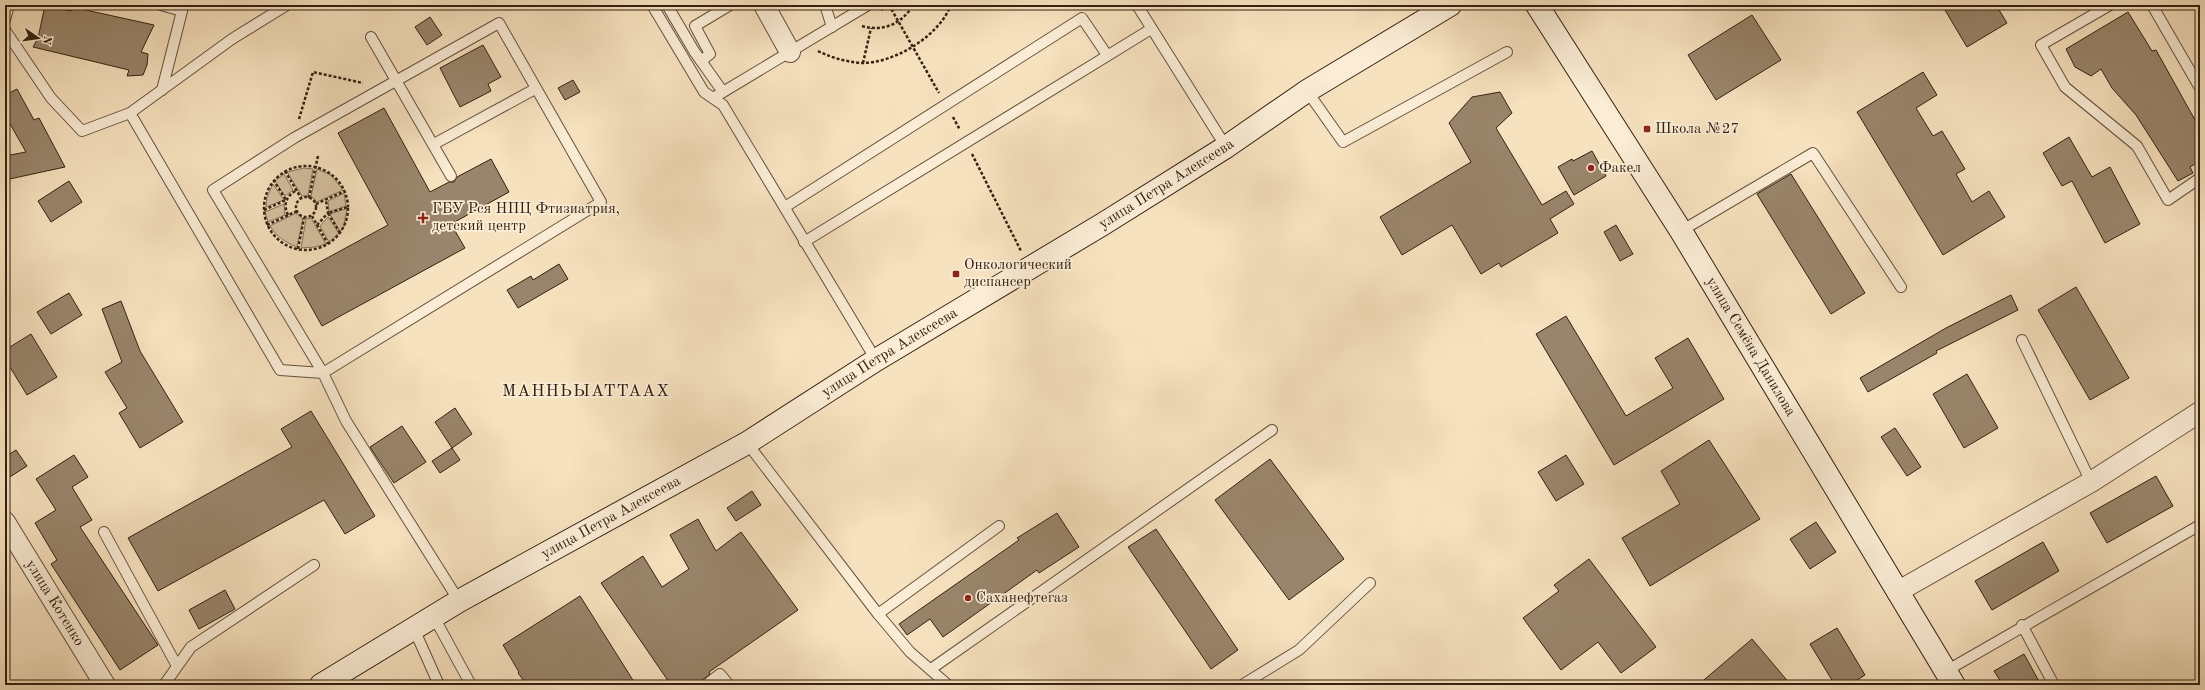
<svg xmlns="http://www.w3.org/2000/svg" width="2205" height="690" viewBox="0 0 2205 690" font-family="'Old Standard TT',serif">
<style>
.green{fill:#d6c1a1;stroke:#847059}
.building{fill:#99856b;stroke:#332011}
.lines{fill:none;stroke-linecap:round;stroke-linejoin:round}
.lane-casing{stroke:#64503c;stroke-width:12}
.street-casing{stroke:#64503c;stroke-width:22}
.secondary-casing{stroke:#332011;stroke-width:24}
.path{stroke:#332011;stroke-width:2.5;stroke-dasharray:3 2;stroke-linecap:butt}
.lane{stroke:#faecd5;stroke-width:10}
.street{stroke:#faecd5;stroke-width:20}
.secondary{stroke:#faecd5;stroke-width:22}
.poi-dot{fill:#8f2418;stroke:#faecd5;stroke-width:1.5}
.labels{text-anchor:middle;dominant-baseline:central;stroke-width:3.5;stroke-linejoin:round;paint-order:stroke}
.poi-label{font-size:15px;fill:#332011;stroke:#faecd5;text-anchor:start}
.street-label{font-size:15px;fill:#332011;stroke:#faecd5}
.quarter-label{font-size:17px;letter-spacing:1px;fill:#332011;stroke:#faecd5}
</style>
<rect width="100%" height="100%" fill="#f7e2bf"/>
<filter id="stains"><feTurbulence type="fractalNoise" baseFrequency=".005" numOctaves="4"/><feColorMatrix values="0 0 0 0 .2 0 0 0 0 .09 0 0 0 0 .02 0 0 0 .5 -.17"/></filter>
<radialGradient id="worn" r=".72"><stop offset=".6" stop-color="#630" stop-opacity="0"/><stop offset="1" stop-color="#630" stop-opacity=".3"/></radialGradient>
<!-- green -->
<g class="green">
<path d="M304,168L313,169L308,196H302L287,172Z"/>
<path d="M317,169L331,175L343,190L317,202L311,196Z"/>
<path d="M284,174L293,190L285,196L275,181Z"/>
<path d="M273,184L284,200L266,207L267,197Z"/>
<path d="M344,193L346,206L329,212L328,201Z"/>
<path d="M284,204L285,215L268,222L265,212Z"/>
<path d="M347,208L344,226L340,232L330,214Z"/>
<path d="M296,213L303,219L297,247C285,242 277,237 270,226Z"/>
<path d="M328,217L339,233L329,242L320,226Z"/>
<path d="M311,218L326,244L315,247L301,248L306,219Z"/>
</g>
<!-- building -->
<g class="building">
<path d="M45,5L71,11L72,7L154,25L141,52L148,54L147,65L143,75L127,76L129,70L33,47L38,38Z"/>
<path d="M1942,5H1996L2007,23L1967,47Z"/>
<path d="M2128,12L2152,51L2156,50L2200,129V161L2190,167L2193,173L2178,181L2136,115L2112,88L2101,69L2091,76L2075,67L2066,49Z"/>
<path d="M1752,15L1781,60L1716,100L1688,55Z"/>
<path d="M430,17L442,35L427,45L415,27Z"/>
<path d="M483,45L501,77L488,84L491,91L460,107L440,68Z"/>
<path d="M1923,72L1937,95L1916,108L1933,136L1942,131L1965,169L1956,174L1972,202L1989,191L2005,217L1943,255L1857,112Z"/>
<path d="M573,80L580,92L565,100L558,88Z"/>
<path d="M17,89L34,120L39,118L65,167L5,180V156L26,152L5,115V95Z"/>
<path d="M1500,92L1512,113L1496,128L1542,205L1566,191L1574,204L1550,219L1558,233L1501,267L1499,263L1481,274L1452,225L1402,255L1380,217L1471,162L1449,123L1472,97Z"/>
<path d="M384,108L430,192L449,182H454L457,177L491,159L509,192L451,224L465,248L322,326L294,276L388,225L338,133Z"/>
<path d="M2069,137L2092,177L2110,167L2140,224L2105,243L2072,181L2062,186L2043,153Z"/>
<path d="M1592,151L1606,176L1574,195L1558,167L1572,159L1573,161Z"/>
<path d="M1791,174L1865,293L1831,314L1757,194Z"/>
<path d="M69,181L82,202L51,222L38,201Z"/>
<path d="M1616,225L1633,254L1620,261L1604,232Z"/>
<path d="M559,264L568,279L518,308L507,290L531,276L533,280Z"/>
<path d="M2076,287L2129,378L2090,400L2038,310Z"/>
<path d="M69,293L82,315L51,334L37,312Z"/>
<path d="M2011,295L2018,310L1936,351L1937,353L1868,392L1860,378L1946,328Z"/>
<path d="M121,301L140,351L183,422L140,448L119,413L127,408L105,372L122,362L102,309Z"/>
<path d="M1566,316L1626,416L1673,388L1655,358L1688,338L1724,399L1614,465L1536,334Z"/>
<path d="M31,334L57,377L27,395L5,359V350Z"/>
<path d="M1967,374L1998,428L1964,448L1933,394Z"/>
<path d="M455,408L472,434L452,448L435,422Z"/>
<path d="M311,411L375,516L345,534L324,500L158,591L128,538L292,447L281,429Z"/>
<path d="M402,426L426,462L394,483L370,447Z"/>
<path d="M1895,428L1921,467L1907,476L1881,437Z"/>
<path d="M1709,440L1760,519L1650,586L1622,538L1680,504L1661,471Z"/>
<path d="M452,448L460,460L440,473L432,461Z"/>
<path d="M16,450L27,466L5,480V457Z"/>
<path d="M74,455L88,477L72,487L92,520L80,527L158,645L120,670L51,564L57,560L35,523L56,510L36,479Z"/>
<path d="M1566,455L1584,484L1556,501L1538,472Z"/>
<path d="M1270,459L1344,559L1289,600L1215,500Z"/>
<path d="M2156,476L2173,506L2107,543L2090,513Z"/>
<path d="M752,491L761,505L736,521L727,508Z"/>
<path d="M1057,513L1079,547L1039,573L1037,570L943,637L930,619L907,635L899,624L1019,540L1017,538Z"/>
<path d="M698,519L716,551L741,532L798,610L709,672L710,674L696,685H671L601,583L643,556L662,587L689,569L670,535Z"/>
<path d="M1816,522L1836,552L1810,569L1790,539Z"/>
<path d="M1156,529L1238,650L1211,669L1128,547Z"/>
<path d="M2043,542L2059,571L1992,610L1975,581Z"/>
<path d="M1589,559L1656,647L1621,673L1598,642L1561,670L1523,618L1559,591L1554,585Z"/>
<path d="M225,590L235,609L199,629L189,610Z"/>
<path d="M580,596L636,685H527L518,673L519,672L503,645Z"/>
<path d="M1837,628L1865,675L1849,685H1835L1810,644Z"/>
<path d="M1752,639L1791,685H1698Z"/>
<path d="M2024,654L2041,685H2003L1994,671Z"/>
</g>
<g class="lines">
<!-- lane casing -->
<g class="lane-casing">
<g id="lane">
<path d="M161,5L182,11L162,90"/>
<path d="M287,5L232,39L130,113L280,370L323,373L601,202L499,23L294,138L213,190L323,373L346,421L459,601"/>
<path d="M652,5L704,92L723,105L876,360"/>
<path d="M667,5L694,51L723,92"/>
<path d="M825,5L832,27"/>
<path d="M1137,5L1226,147"/>
<path d="M2110,5L2041,45L2065,87L2137,146L2168,200L2200,178"/>
<path d="M2152,5L2200,88"/>
<path d="M5,20L9,5"/>
<path d="M5,30L51,98L82,131L130,113"/>
<path d="M371,37L451,176"/>
<path d="M701,61L710,54L695,26L730,5"/>
<path d="M1307,91L1343,142L1507,52"/>
<path d="M713,98L868,5"/>
<path d="M434,144L535,89"/>
<path d="M785,207L1082,18L1107,55"/>
<path d="M1681,231L1813,153L1901,287"/>
<path d="M804,242L1151,29"/>
<path d="M2022,340L2091,482"/>
<path d="M747,443L878,614L910,652L948,685"/>
<path d="M104,532L177,666"/>
<path d="M878,614L999,526"/>
<path d="M434,617L471,685"/>
<path d="M2022,625L2054,685"/>
<path d="M414,629L439,685"/>
<path d="M931,669L1272,430"/>
<path d="M1946,671L2200,525"/>
<path d="M164,685L191,647L314,565"/>
<path d="M706,685L720,674L729,685"/>
<path d="M1242,685L1299,650L1370,583"/>
</g>
</g>
<!-- street casing -->
<g class="street-casing">
<g id="street">
<path d="M764,5L790,52"/>
<path id="s1" d="M5,522L105,685"/>
<path d="M1897,592L2091,482L2200,412"/>
</g>
</g>
<!-- secondary casing -->
<g class="secondary-casing">
<g id="secondary">
<path id="s2" d="M1537,5L1681,231L1954,685"/>
<path id="s3" d="M321,685L459,601L747,443L876,360L1103,224L1226,147L1307,91L1450,5"/>
</g>
</g>
<!-- path -->
<g class="path">
<path d="M889,5L939,93"/>
<path d="M933,5L949,8"/>
<path d="M881,10L889,5"/>
<path d="M862,26C883,32 902,24 913,5"/>
<path d="M818,51C832,58 847,62 862,63C895,63 939,36 951,5"/>
<path d="M863,63L871,28"/>
<path d="M953,117L960,130"/>
<path d="M299,119L313,72L363,83"/>
<path d="M972,154L1021,251"/>
<circle cx="306" cy="208" r="42"/>
<path d="M285,171L301,198"/>
<circle cx="306" cy="207" r="10"/>
<path d="M309,198L318,156"/>
<path d="M316,204L345,191"/>
<path d="M264,210L286,200L274,181"/>
<path d="M288,215C283,204 286,196 297,190"/>
<path d="M312,216L328,244"/>
<path d="M267,225L297,211"/>
<path d="M317,225L328,213L326,201"/>
<path d="M340,233L328,213L348,207"/>
<path d="M298,249L304,218"/>
</g>
<!-- lane -->
<use href="#lane" class="lane"/>
<!-- street -->
<use href="#street" class="street"/>
<!-- secondary -->
<use href="#secondary" class="secondary"/>
</g>
<!-- markers -->
<g class="poi-dot">
<rect x="1643" y="125" width="8" height="8" rx="2"/>
<circle cx="1591" cy="168" r="4"/>
<path d="M421 212h4v4h4v4h-4v4h-4v-4h-4v-4h4z"/>
<rect x="952" y="270" width="8" height="8" rx="2"/>
<circle cx="968" cy="598" r="4"/>
</g>
<g class="labels">
<!-- poi labels -->
<g class="poi-label">
<text x="1655" y="129">Школа №27</text>
<text x="1599" y="168">Факел</text>
<text x="432" y="209">ГБУ Рся НПЦ Фтизиатрия,<tspan x="432" dy="17">детский центр</tspan></text>
<text x="964" y="265">Онкологический<tspan x="964" dy="17">диспансер</tspan></text>
<text x="976" y="598">Саханефтегаз</text>
</g>
<!-- street labels -->
<g class="street-label">
<text stroke="none"><textPath href="#s3" startOffset="983">улица Петра Алексеева</textPath></text>
<text stroke="none"><textPath href="#s2" startOffset="403">улица Семёна Данилова</textPath></text>
<text stroke="none"><textPath href="#s3" startOffset="659">улица Петра Алексеева</textPath></text>
<text stroke="none"><textPath href="#s3" startOffset="335">улица Петра Алексеева</textPath></text>
<text stroke="none"><textPath href="#s1" startOffset="95">улица Котенко</textPath></text>
</g>
<!-- quarter labels -->
<g class="quarter-label">
<text x="586" y="391">МАННЬЫАТТААХ</text>
</g>
</g>
<!-- margin -->
<rect width="2205" height="690" fill="none" stroke="#f7e2bf" stroke-width="20"/>
<rect x="6" y="6" width="2193" height="678" fill="none" stroke="#332011" stroke-width="2"/>
<rect x="10" y="10" width="2185" height="670" fill="none" stroke="#332011"/>
<!-- north arrow -->
<g transform="translate(38 38) rotate(103)" stroke="#faecd5" stroke-width="3" paint-order="stroke">
<path d="M0-3L7 15L0 10L-7 15Z" fill="#332011"/>
<text y="-6" font-size="11" font-weight="bold" text-anchor="middle" fill="#332011">N</text>
</g>
<rect width="100%" height="100%" filter="url(#stains)"/>
<rect width="100%" height="100%" fill="url(#worn)"/>
</svg>
